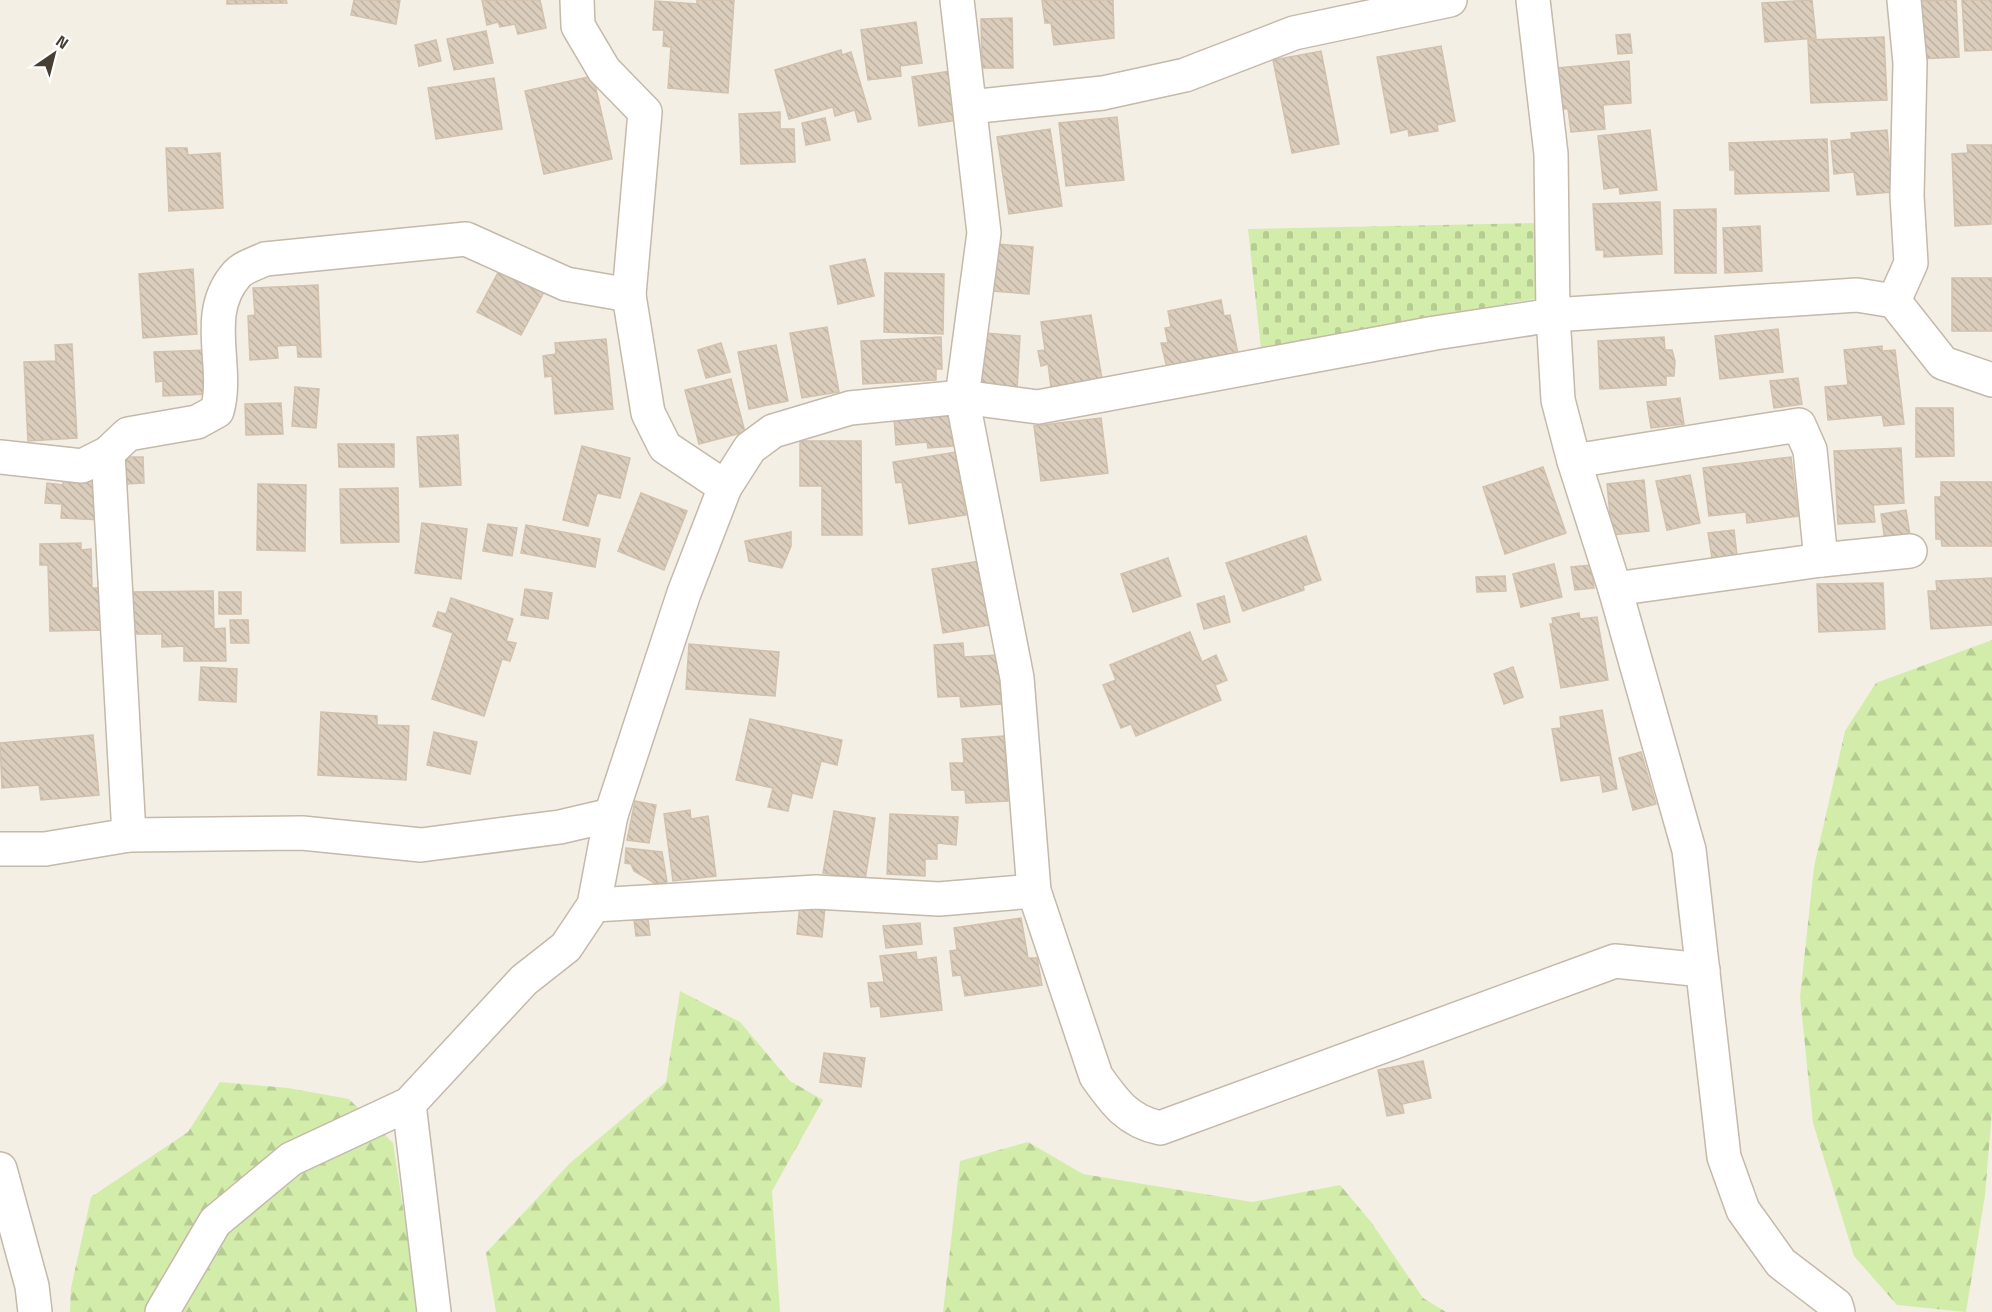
<svg xmlns="http://www.w3.org/2000/svg" width="1992" height="1312" viewBox="0 0 1992 1312" font-family="'Titillium Web',sans-serif">
<style>
.forest{fill:url(#forest-firs)}
.cemetery{fill:url(#cemetery-stones)}
.building{fill:url(#building-back-hatch);stroke:#d2c1ac;stroke-width:1.5}
.lines{fill:none;stroke-linecap:round;stroke-linejoin:round}
.street-casing{stroke:#c4b9aa;stroke-width:36}
.street{stroke:#fff;stroke-width:33}
</style>
<defs>
<pattern id="forest-firs" width="22" height="20" patternUnits="userSpaceOnUse" patternTransform="scale(1.5)"><rect width="22" height="20" fill="#d2eda9"/><path d="M5 1l3.5 6h-7zM16 11l3.5 6h-7z" fill="#b6cc92"/></pattern>
<pattern id="cemetery-stones" width="16" height="16" patternUnits="userSpaceOnUse" patternTransform="scale(1.5)"><rect width="16" height="16" fill="#d2eda9"/><path d="M2 7V4a2 2 0 0 1 4 0v3zM10 15v-3a2 2 0 0 1 4 0v3z" fill="#b6cc92"/></pattern>
<pattern id="building-back-hatch" width="6" height="6" patternUnits="userSpaceOnUse" patternTransform="scale(1.5)"><rect width="6" height="6" fill="#dacdbc"/><path d="M-1 5l2 2M0 0l6 6M5-1l2 2" fill="none" stroke="#bcb1a2"/></pattern>
</defs>
<rect width="100%" height="100%" fill="#f4efe5"/>
<!-- forest -->
<g class="forest">
<path d="M1992,640V1111L1985,1195L1966,1312L1897,1305L1854,1256L1813,1123L1800,997L1814,867L1845,731L1876,683Z"/>
<path d="M680,991L740,1022L790,1081L823,1100L772,1191L780,1312H496L486,1253L570,1163L666,1082Z"/>
<path d="M220,1082L288,1088L349,1099L393,1143L419,1312H70L71,1288L91,1197L188,1132Z"/>
<path d="M1028,1142L1083,1174L1252,1202L1340,1185L1371,1222L1423,1298L1446,1312H943L960,1161Z"/>
</g>
<!-- cemetery -->
<path class="cemetery" d="M1542,223L1544,297L1261,349L1248,229Z"/>
<!-- building -->
<g class="building">
<path d="M227,0H286L287,3L227,4Z"/>
<path d="M354,0H400L396,24L351,15Z"/>
<path d="M482,0H540L546,28L518,34L515,24L500,27L498,22L487,25Z"/>
<path d="M697,0H734L728,93L668,88L671,47L663,46L664,30H653L655,1L697,4Z"/>
<path d="M1042,0H1113L1114,38L1054,45L1051,23H1045Z"/>
<path d="M1812,0L1816,38L1765,42L1762,3Z"/>
<path d="M1956,0L1959,57L1919,59L1916,1Z"/>
<path d="M1962,0H1992V50L1965,51Z"/>
<path d="M1012,18L1013,68H982L981,19Z"/>
<path d="M916,22L922,63L900,66L901,76L868,80L861,30Z"/>
<path d="M486,31L493,63L454,70L447,39Z"/>
<path d="M1630,34L1632,53L1618,54L1616,35Z"/>
<path d="M1884,37L1887,100L1811,103L1808,40Z"/>
<path d="M436,40L441,61L419,66L415,45Z"/>
<path d="M1441,46L1455,121L1437,125L1438,131L1409,136L1408,129L1391,133L1377,57Z"/>
<path d="M841,50L842,55L851,52L871,119L858,122L855,110L835,116L833,107L789,119L775,70Z"/>
<path d="M1321,51L1339,144L1292,153L1273,60Z"/>
<path d="M1629,61L1631,103L1603,105L1605,129L1571,132L1568,109H1562L1558,68Z"/>
<path d="M950,71L958,120L919,126L912,77Z"/>
<path d="M593,76L612,159L544,174L525,91Z"/>
<path d="M494,78L502,129L436,139L428,88Z"/>
<path d="M780,112V129H794L795,162L741,164L739,114Z"/>
<path d="M1117,117L1124,180L1066,186L1059,123Z"/>
<path d="M825,118L830,140L806,145L802,123Z"/>
<path d="M1050,129L1062,206L1009,214L997,137Z"/>
<path d="M1650,130L1657,190L1620,194L1619,187L1604,189L1598,136Z"/>
<path d="M1887,130L1892,192L1857,195L1854,172L1834,174L1831,141L1852,139L1851,133Z"/>
<path d="M1827,139L1829,191L1735,194V170H1730L1729,143Z"/>
<path d="M1967,145H1992L1991,224L1955,226L1952,154L1968,153Z"/>
<path d="M166,148H187L188,155L220,153L223,208L169,211Z"/>
<path d="M1660,202L1662,254L1604,257V250H1596L1593,204Z"/>
<path d="M1716,209V273H1675L1674,210Z"/>
<path d="M1760,226L1762,271L1725,273L1723,228Z"/>
<path d="M996,244L1033,247L1029,294L992,291Z"/>
<path d="M865,259L874,296L838,304L830,266Z"/>
<path d="M193,269L197,334L143,338L139,274Z"/>
<path d="M500,269L544,292L521,335L477,312Z"/>
<path d="M885,273L944,274L943,334L884,332Z"/>
<rect x="1952" y="278" width="40" height="53"/>
<path d="M318,285L321,357H298L297,345L277,346L278,358L250,360L248,316L255,315L253,288Z"/>
<path d="M1221,300L1224,316L1230,315L1238,354L1167,368L1161,343H1168L1165,328L1171,327L1168,311Z"/>
<path d="M1091,315L1102,379L1051,387L1048,364L1041,366L1038,351L1045,350L1041,322Z"/>
<path d="M827,327L839,392L802,398L790,333Z"/>
<path d="M1778,329L1783,372L1720,379L1715,336Z"/>
<path d="M984,333L1020,336L1017,390L981,388Z"/>
<path d="M941,337L942,369H936V380L863,384L861,341Z"/>
<path d="M1664,337L1665,350H1672L1675,361L1674,376H1666V385L1600,389L1598,341Z"/>
<path d="M606,339L613,409L555,414L552,376L545,377L543,356L556,354L555,343Z"/>
<path d="M721,343L730,372L706,378L698,350Z"/>
<path d="M72,344L77,438L28,441L24,362L56,361L55,345Z"/>
<path d="M776,345L788,401L749,409L738,352Z"/>
<path d="M1882,346V351L1895,350L1904,424L1884,426L1882,415L1828,420L1825,387L1848,385L1844,350Z"/>
<path d="M207,350L209,394L163,396V381L156,382L154,352Z"/>
<path d="M1798,378L1802,404L1774,408L1770,381Z"/>
<path d="M731,379L745,432L699,444L685,390Z"/>
<path d="M295,387L319,389L316,428L292,426Z"/>
<path d="M1680,398L1684,424L1651,428L1647,402Z"/>
<path d="M281,403L283,434L246,435L245,404Z"/>
<path d="M1916,408H1953L1954,456L1916,457Z"/>
<path d="M951,414L953,446L928,448L927,442L896,445L894,418Z"/>
<path d="M1101,418L1108,473L1041,481L1034,426Z"/>
<path d="M458,435L461,485L420,487L417,437Z"/>
<path d="M800,441H861L862,535H822V486H800Z"/>
<path d="M338,444H394V467H339Z"/>
<path d="M582,446L630,458L620,498L597,493L588,526L563,520Z"/>
<path d="M1901,448L1904,503L1873,505L1875,522L1838,524L1834,451Z"/>
<path d="M956,452L966,515L909,524L902,482L896,483L893,462Z"/>
<path d="M123,457H143L144,483L125,484Z"/>
<path d="M1791,457L1798,516L1747,523L1746,512L1709,516L1703,468Z"/>
<path d="M1543,467L1566,533L1505,554L1483,487Z"/>
<path d="M1690,475L1700,523L1667,530L1656,481Z"/>
<path d="M63,477L106,480L104,520L61,518L62,504L45,503L47,483L63,485Z"/>
<path d="M1644,480L1649,531L1612,535L1607,484Z"/>
<path d="M1941,482H1992V546H1942L1941,539H1936L1935,497H1941Z"/>
<path d="M258,484L306,485L305,551L257,550Z"/>
<path d="M398,488L399,542L341,543L340,489Z"/>
<path d="M641,493L687,511L664,570L618,551Z"/>
<path d="M1906,510L1910,535L1885,540L1881,514Z"/>
<path d="M422,523L467,529L461,579L415,573Z"/>
<path d="M488,524L517,528L512,556L483,551Z"/>
<path d="M526,525L600,539L595,567L521,553Z"/>
<path d="M1734,530L1737,555L1712,558L1708,533Z"/>
<path d="M791,532V546L782,568L749,561L745,541Z"/>
<path d="M1306,536L1321,580L1303,586L1304,590L1243,611L1226,563Z"/>
<path d="M81,543V550L91,549L92,588H111L112,630L50,631L48,565H40V544Z"/>
<path d="M1168,558L1181,596L1133,612L1121,574Z"/>
<path d="M979,561L990,625L943,633L932,569Z"/>
<path d="M1554,564L1562,597L1521,607L1513,574Z"/>
<path d="M1591,565L1594,588L1575,590L1571,567Z"/>
<path d="M1505,576L1506,591L1477,592L1476,577Z"/>
<path d="M1992,578V625L1931,629L1928,591H1937L1936,581Z"/>
<path d="M1883,583L1885,629L1819,632L1817,584Z"/>
<path d="M525,589L552,593L548,619L521,615Z"/>
<path d="M213,591L214,629L225,628L226,661H184V646L162,647V634H131V592Z"/>
<rect x="219" y="592" width="22" height="22"/>
<path d="M1224,596L1230,622L1204,629L1197,604Z"/>
<path d="M451,598L513,619L506,641L516,643L510,661L502,659L484,716L432,699L453,633L433,626L438,612L446,614Z"/>
<path d="M1579,613L1580,619L1597,617L1608,680L1561,688L1550,624H1553L1552,618Z"/>
<path d="M230,620H248L249,643H231Z"/>
<path d="M1190,632L1202,662L1216,655L1227,680L1215,685L1221,700L1136,736L1131,724L1121,728L1103,685L1116,680L1110,665Z"/>
<path d="M963,643L964,657L998,655L1002,704L961,707L960,696L938,697L934,645Z"/>
<path d="M689,644L779,652L775,696L686,689Z"/>
<path d="M201,667L237,669L236,702L199,700Z"/>
<path d="M1513,667L1523,697L1504,704L1494,674Z"/>
<path d="M1602,710L1617,789L1603,792L1600,775L1561,781L1552,729L1561,728L1560,717Z"/>
<path d="M321,712L377,716V725L409,726L406,780L318,775Z"/>
<path d="M750,719L842,740L837,765L821,761L812,798L792,793L788,811L768,807L773,788L736,780Z"/>
<path d="M434,732L477,742L470,774L427,765Z"/>
<path d="M93,735L99,795L41,800L39,785L2,788L0,743Z"/>
<path d="M1004,736L1008,801L966,803L965,790H952L950,763H964L962,739Z"/>
<path d="M1641,752L1656,804L1633,810L1619,758Z"/>
<path d="M635,801L656,805L649,843L627,840Z"/>
<path d="M690,810L691,819L708,816L716,876L673,881L664,814Z"/>
<path d="M834,811L875,818L865,880L823,873Z"/>
<path d="M890,814L958,817L956,845L937,843V859H925V876L887,874Z"/>
<path d="M626,848L662,852L667,882L656,884L634,871L631,864L625,863Z"/>
<path d="M800,905L825,907L822,937L797,934Z"/>
<path d="M1021,918L1028,958H1037L1042,985L965,996L961,975L953,976L950,951L957,950L954,928Z"/>
<path d="M648,919L650,935L636,936L634,920Z"/>
<path d="M920,923L922,944L886,948L883,926Z"/>
<path d="M916,952L917,960L936,957L942,1010L881,1017L880,1006L871,1007L868,983L884,982L880,956Z"/>
<path d="M824,1053L865,1058L861,1087L820,1082Z"/>
<path d="M1423,1061L1431,1098L1402,1104L1404,1113L1387,1116L1378,1070Z"/>
</g>
<g class="lines">
<!-- street casing -->
<g class="street-casing">
<g id="street">
<path d="M577,0L578,26L604,70L645,112L629,295L648,413L665,447L725,487"/>
<path d="M957,0L984,233L962,397L1017,678L1034,891L1096,1076C1115,1103 1128,1121 1160,1128L1615,961L1703,970"/>
<path d="M1533,0L1551,154L1553,315L1558,400L1574,461L1615,589L1689,850L1724,1157L1743,1210L1781,1263L1836,1305L1838,1312"/>
<path d="M970,107L1103,93L1185,75L1294,33L1450,0"/>
<path d="M1894,301L1911,263L1907,196L1910,63L1904,0"/>
<path d="M108,453L129,835"/>
<path d="M0,457L82,466L108,453L128,434L197,422L217,411C230,366 201,314 237,274C243,267 257,263 265,259L466,239L566,284L629,295"/>
<path d="M1574,461L1799,425L1810,450L1821,560"/>
<path d="M1615,589L1821,560L1910,551"/>
<path d="M0,849H45L129,835L302,833L421,845L560,827L611,815"/>
<path d="M594,905L816,892L939,899L1034,891"/>
<path d="M409,1104L434,1312"/>
<path d="M0,1169L32,1286L35,1312"/>
<path d="M162,1312L215,1222L291,1159L409,1104L524,980L566,947L594,905L611,815L684,593L725,487L750,448L773,431L850,408L962,397L1038,407L1435,333L1553,315L1857,295L1894,301L1943,363L1992,380"/>
</g>
</g>
<!-- street -->
<use href="#street" class="street"/>
</g>
<!-- north arrow -->
<g transform="translate(54 54) rotate(35)" stroke="#ffffff" stroke-width="4.5" paint-order="stroke">
<path d="M0-4.5L10 22L0 15L-10 22Z" fill="#473f34"/>
<text y="-9" font-size="16" font-weight="bold" text-anchor="middle" fill="#473f34">N</text>
</g>
</svg>
